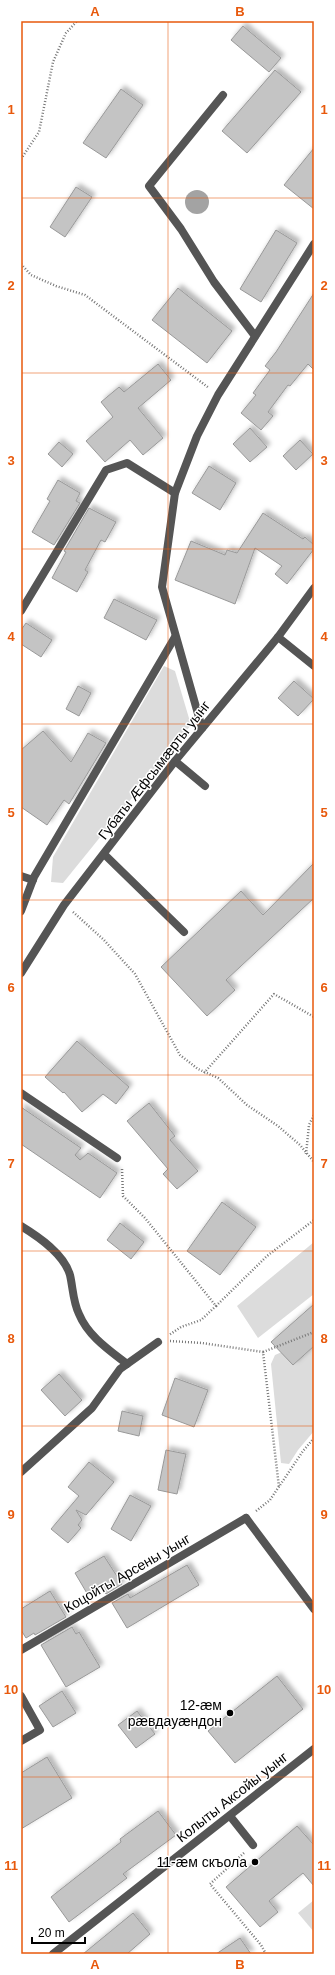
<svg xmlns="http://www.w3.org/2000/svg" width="335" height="1975" viewBox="0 0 335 1975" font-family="Arial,sans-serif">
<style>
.green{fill:#dcdcdc}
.water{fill:#a3a3a3}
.building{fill:#c4c4c4;stroke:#999;filter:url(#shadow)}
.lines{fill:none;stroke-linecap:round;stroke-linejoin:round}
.path{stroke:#777;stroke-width:2.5;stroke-dasharray:1 2;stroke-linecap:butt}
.service{stroke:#555;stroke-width:8}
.minor{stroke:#555;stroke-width:8}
.grid{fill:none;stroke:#e8590c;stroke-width:1;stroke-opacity:0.55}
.poi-dot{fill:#000;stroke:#fff;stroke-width:1.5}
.labels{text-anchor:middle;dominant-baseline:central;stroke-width:3;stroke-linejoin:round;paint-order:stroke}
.street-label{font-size:14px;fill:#000;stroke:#fff}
.poi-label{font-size:14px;fill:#000;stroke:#fff;text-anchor:end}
.neatline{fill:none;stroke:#e8590c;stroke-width:1.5}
.grid-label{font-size:13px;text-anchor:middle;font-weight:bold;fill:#e8590c}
</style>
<defs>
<filter id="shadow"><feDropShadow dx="3.5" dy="-3.5" stdDeviation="2" flood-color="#0004"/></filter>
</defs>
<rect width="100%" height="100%" fill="#fff"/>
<!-- green -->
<g class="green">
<path d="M164,666L175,671L191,725L63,883L51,882L53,857Z"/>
<path d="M314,1242V1294L258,1338L237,1306Z"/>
<path d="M314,1338V1431L298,1450L289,1464L281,1463L271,1364L275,1355Z"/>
<path d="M314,1900V1932L298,1913Z"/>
</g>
<!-- water -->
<circle class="water" cx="197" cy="202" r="12"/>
<!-- building -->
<g class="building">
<path d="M243,26L281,58L269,72L231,40Z"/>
<path d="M275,70L301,92L247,153L222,131Z"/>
<path d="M121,89L143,105L106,158L83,143Z"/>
<path d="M314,148V209L284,185Z"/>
<path d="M76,187L92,197L65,237L50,227Z"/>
<path d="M276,230L297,243L261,302L240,289Z"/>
<path d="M178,288L232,331L207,363L152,320Z"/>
<path d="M314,293V370L308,364L290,386L288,385L268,412L273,416L261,430L241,413L256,395L253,393L270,370L265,366L276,352Z"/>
<path d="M158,364L171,380L138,408L163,438L143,455L130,440L105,462L86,441L113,417L101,402L119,387L124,392Z"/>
<path d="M250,428L267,447L250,462L233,444Z"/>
<path d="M300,440L313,454L296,470L283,456Z"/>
<path d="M59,442L73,454L62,467L48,454Z"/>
<path d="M209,466L236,483L220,510L192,493Z"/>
<path d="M58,480L80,493L76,501L80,503L54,545L32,532L50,501L47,499Z"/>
<path d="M89,508L116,522L105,542L101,540L85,570L88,572L77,592L52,578L66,552L64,551Z"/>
<path d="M263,513L303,539L305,537L314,545V549L287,584L275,574L282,566L255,548L235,604L175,580L191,541L225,555L227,550L237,553Z"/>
<path d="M114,599L157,620L146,640L104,618Z"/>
<path d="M26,623L52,640L41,657L21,644V630Z"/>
<path d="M294,681L314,699L298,716L278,698Z"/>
<path d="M78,686L91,693L79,716L66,709Z"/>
<path d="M43,731L71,762L88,733L106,743L69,804L64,800L47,825L21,807V750Z"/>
<path d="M314,863V898L226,980L235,990L207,1016L161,967L241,891L263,915Z"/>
<path d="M77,1041L129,1087L116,1104L103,1094L82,1112L64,1092L63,1093L45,1077Z"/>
<path d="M149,1103L175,1136L170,1140L198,1171L177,1189L163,1174L168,1169L127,1121Z"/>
<path d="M21,1107L81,1148L75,1155L80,1160L88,1153L117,1173L100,1198L21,1144Z"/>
<path d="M222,1202L256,1227L220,1275L187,1251Z"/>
<path d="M120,1223L144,1242L131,1259L107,1240Z"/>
<path d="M314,1304V1346L293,1365L271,1342Z"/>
<path d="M59,1374L82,1400L65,1416L41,1390Z"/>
<path d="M175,1378L208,1390L194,1427L162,1415Z"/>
<path d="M122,1411L143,1416L139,1436L118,1431Z"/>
<path d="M166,1450L186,1454L177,1494L158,1490Z"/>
<path d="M89,1462L114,1482L86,1515L76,1510L82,1520L78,1525L81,1528L68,1543L51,1529L79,1496L68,1487Z"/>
<path d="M130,1495L151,1506L131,1541L111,1529Z"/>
<path d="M104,1556L122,1584L106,1594L101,1587L88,1595L75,1573Z"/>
<path d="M187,1565L199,1585L127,1628L112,1603L128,1594L130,1598Z"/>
<path d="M50,1591L66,1617L35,1635L34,1633L26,1638L21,1630V1609Z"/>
<path d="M72,1627L76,1634L79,1632L100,1667L66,1687L41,1645Z"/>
<path d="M277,1676L303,1709L235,1763L208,1731Z"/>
<path d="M62,1691L76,1713L53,1727L39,1706Z"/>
<path d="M137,1711L155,1734L136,1748L118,1725Z"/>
<path d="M47,1757L72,1798L21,1829V1773Z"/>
<path d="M158,1811L176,1835L123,1874L127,1878L69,1922L51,1897L121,1842L120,1839Z"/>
<path d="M297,1826L314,1845V1886L303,1873L269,1901L278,1912L260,1927L226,1887Z"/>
<path d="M133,1913L150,1934L127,1954H83Z"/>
<path d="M240,1938L251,1954H216Z"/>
</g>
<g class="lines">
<!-- path -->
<g class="path">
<path d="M21,159L39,132L53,62L66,33L77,21"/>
<path d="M21,264L31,275L56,286L85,295L209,388"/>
<path d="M73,912L103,939L135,974L180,1055L198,1069L218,1078L247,1105L278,1126L300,1145L314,1162"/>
<path d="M204,1073L274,994L314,1017"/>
<path d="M306,1154L309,1125L314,1115"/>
<path d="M122,1169L123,1196L145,1218L216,1306L201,1320L181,1327L169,1335"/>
<path d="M216,1306L267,1256L314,1220"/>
<path d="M170,1341L202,1343L263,1352L279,1487"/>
<path d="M263,1352L314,1332"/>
<path d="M256,1511L270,1500L303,1451L314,1438"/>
<path d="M244,1853L210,1884L261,1945L266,1954"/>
</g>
<!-- service -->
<g class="service">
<path d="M223,95L149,186L181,229L214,282L255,336"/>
<path d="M21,611L106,470L127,463L175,493"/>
<path d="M278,637L314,666"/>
<path d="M202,728L162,587L175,493L197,436L218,395L314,244"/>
<path d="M175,761L205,786"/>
<path d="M104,854L184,932"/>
<path d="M21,876L33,880"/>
<path d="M21,911L34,877L175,637"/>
<path d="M21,1226C39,1237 64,1254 70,1275C73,1288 73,1302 79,1314C88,1336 109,1350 127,1364"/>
<path d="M21,1472L92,1408L120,1369L158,1342"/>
<path d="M246,1518L314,1609"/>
<path d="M21,1696L40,1730L21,1741"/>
<path d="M230,1816L253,1845"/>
</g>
<!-- minor -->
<g class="minor">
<path d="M21,973L64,905L175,761L278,637L314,588"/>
<path d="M21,1093L117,1158"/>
<path d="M21,1650L246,1518"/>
<path d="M53,1954L314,1749"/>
</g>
</g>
<!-- grid -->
<path class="grid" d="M168,21V1954M21,198H314M21,373H314M21,549H314M21,724H314M21,900H314M21,1075H314M21,1251H314M21,1426H314M21,1602H314M21,1777H314"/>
<!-- markers -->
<g class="poi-dot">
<circle cx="230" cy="1713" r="4"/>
<circle cx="255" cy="1862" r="4"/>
</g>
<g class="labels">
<!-- street labels -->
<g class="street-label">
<text transform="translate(154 770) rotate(-52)">Губаты Æфсымæрты уынг</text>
<text transform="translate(127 1573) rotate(-30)">Коцойты Арсены уынг</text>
<text transform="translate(232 1797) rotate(-38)">Колыты Аксойы уынг</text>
</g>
<!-- poi labels -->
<g class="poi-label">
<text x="222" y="1705">12-æм<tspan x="222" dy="16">рӕвдауӕндон</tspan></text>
<text x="247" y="1862">11-æм скъола</text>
</g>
</g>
<!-- border -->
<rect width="335" height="1975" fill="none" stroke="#ffffff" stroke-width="44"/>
<!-- scale -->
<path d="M32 1937v6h53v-6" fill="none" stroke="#000000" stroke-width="2"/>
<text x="38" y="1937" font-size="12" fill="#000000" stroke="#ffffff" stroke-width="3" paint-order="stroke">20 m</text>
<rect x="22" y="22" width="291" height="1931" class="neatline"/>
<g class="grid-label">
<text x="95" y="16">A</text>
<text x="240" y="16">B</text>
<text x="11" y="114">1</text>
<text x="324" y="114">1</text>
<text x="11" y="290">2</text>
<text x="324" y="290">2</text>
<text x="11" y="465">3</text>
<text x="324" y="465">3</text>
<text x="11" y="641">4</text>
<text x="324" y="641">4</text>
<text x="11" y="817">5</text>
<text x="324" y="817">5</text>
<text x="11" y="992">6</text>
<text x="324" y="992">6</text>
<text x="11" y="1168">7</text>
<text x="324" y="1168">7</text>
<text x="11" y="1343">8</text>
<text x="324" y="1343">8</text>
<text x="11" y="1519">9</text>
<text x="324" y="1519">9</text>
<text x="11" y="1694">10</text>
<text x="324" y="1694">10</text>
<text x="11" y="1870">11</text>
<text x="324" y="1870">11</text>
<text x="95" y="1969">A</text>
<text x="240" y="1969">B</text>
</g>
</svg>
